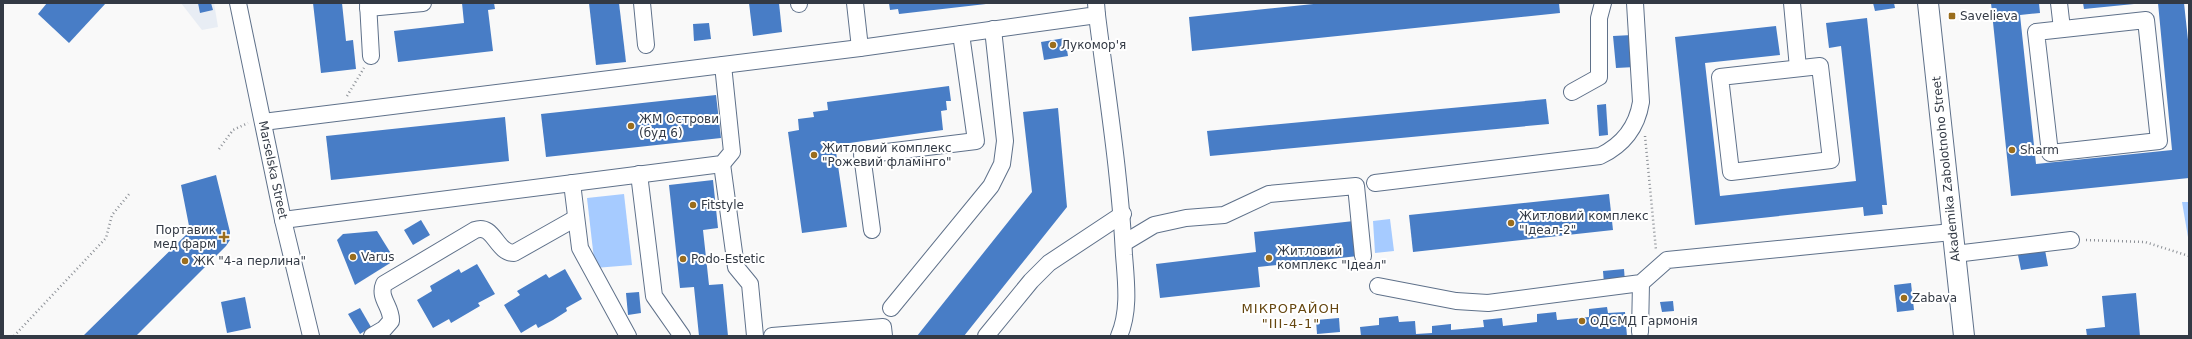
<svg xmlns="http://www.w3.org/2000/svg" width="2192" height="339" viewBox="0 0 2192 339" font-family="'DejaVu Sans',sans-serif">
<style>
.built{fill:#e8edf4}
.green{fill:#a6cbff}
.building{fill:#487dc6}
.lines{fill:none;stroke-linecap:round;stroke-linejoin:round}
.minor-casing{stroke:#5f718a;stroke-width:18}
.major-casing{stroke:#5f718a;stroke-width:22}
.path{stroke:#8c9096;stroke-width:2.5;stroke-dasharray:1 3;stroke-linecap:butt}
.minor{stroke:#fff;stroke-width:16}
.major{stroke:#fff;stroke-width:20}
.poi-dot{fill:#9a6d1d;stroke:#fff;stroke-width:1.5}
.labels{text-anchor:middle;dominant-baseline:central;stroke-width:4;stroke-linejoin:round;paint-order:stroke}
.poi-label{font-size:12px;fill:#333a45;stroke:#fff;text-anchor:start}
.street-label{font-size:12px;fill:#333a45;stroke:#fff}
.neighbourhood-label{font-size:13px;letter-spacing:1px;fill:#664710;stroke:#fff}
</style>
<rect width="100%" height="100%" fill="#f9f9f9"/>
<!-- built -->
<path class="built" d="M181,3H214L218,27L202,30Z"/>
<!-- green -->
<g class="green">
<path d="M624,194L632,265L595,268L587,198Z"/>
<path d="M2182,202H2189V243Z"/>
<path d="M1390,219L1394,251L1375,253L1373,221Z"/>
</g>
<!-- building -->
<g class="building">
<path d="M47,3H106L69,43L38,14Z"/>
<path d="M198,3H211L213,10L200,13Z"/>
<path d="M313,3H342L346,41L353,40L356,69L321,73Z"/>
<path d="M462,3H494L495,9L488,10L493,51L398,62L394,31L464,23Z"/>
<path d="M589,3H619L626,62L596,65Z"/>
<path d="M749,3H779L782,32L753,36Z"/>
<path d="M889,3H986V4L899,14L898,9L890,10Z"/>
<path d="M1323,3H1559L1560,13L1192,51L1189,17Z"/>
<path d="M1873,3H1894L1895,8L1875,11Z"/>
<path d="M1991,3H2039L2040,13L2020,15L2036,164L2172,150L2158,3H2184L2189,49V178L2011,196Z"/>
<path d="M2083,3H2134V4L2084,9Z"/>
<path d="M1867,18L1887,205H1882L1883,214L1864,216L1863,207L1695,225L1675,37L1776,26L1780,55L1705,63L1720,196L1856,181L1841,46L1829,48L1826,23Z"/>
<path d="M709,23L711,39L694,41L693,24Z"/>
<path d="M1632,35L1635,67L1616,68L1613,36Z"/>
<path d="M1065,38L1068,56L1044,60L1041,42Z"/>
<path d="M949,86L951,101H946L947,110L941,111L943,130L835,145L847,227L802,233L788,132L799,130L798,119L814,117L813,112L828,110L827,102Z"/>
<path d="M716,95L721,138L546,157L541,114Z"/>
<path d="M1546,99L1549,124L1210,156L1207,131Z"/>
<path d="M1606,104L1608,135L1599,136L1597,105Z"/>
<path d="M1058,108L1067,207L964,336H917L1032,192L1023,112Z"/>
<path d="M505,117L509,161L331,180L326,136Z"/>
<path d="M216,175L230,232V240L226,246L136,336H83L190,231L181,185Z"/>
<path d="M713,180L718,228L703,230L709,285L723,284L728,336H699L694,287L680,288L669,185Z"/>
<path d="M1609,194L1613,230L1413,252L1409,215Z"/>
<path d="M421,220L430,235L413,245L404,230Z"/>
<path d="M1354,221L1358,256L1258,267L1260,287L1160,298L1156,264L1256,252L1254,232Z"/>
<path d="M377,231L395,260L355,285L337,240L343,234Z"/>
<path d="M2045,250L2048,266L2021,270L2018,255Z"/>
<path d="M477,264L495,294L478,303L480,306L451,323L449,319L433,328L417,300L432,291L430,286L459,269L461,273Z"/>
<path d="M565,269L582,299L566,308L567,311L553,320L538,328L536,324L521,333L504,305L520,295L517,291L546,274L549,278Z"/>
<path d="M1624,269L1625,282L1604,284L1603,271Z"/>
<path d="M1911,283L1914,310L1897,312L1894,285Z"/>
<path d="M639,292L641,313L628,315L626,293Z"/>
<path d="M2136,293L2140,336H2087L2086,329L2105,327L2102,296Z"/>
<path d="M245,297L251,328L227,333L221,302Z"/>
<path d="M1673,301L1674,311L1662,312L1660,302Z"/>
<path d="M1607,307L1608,313L1625,312L1627,336H1361L1360,327L1379,325V318L1398,316L1399,322L1415,321L1416,334L1432,333V326L1451,324V330L1484,327L1483,320L1502,318L1503,326L1537,322V314L1556,312L1557,320L1589,317V309Z"/>
<path d="M360,308L371,327L360,334L348,314Z"/>
<path d="M1339,318L1340,332L1317,334L1316,320Z"/>
</g>
<g class="lines">
<!-- minor casing -->
<g class="minor-casing">
<g id="minor">
<path d="M238,3L283,220L311,336"/>
<path d="M368,3L371,56"/>
<path d="M642,3L646,45"/>
<path d="M799,3V4"/>
<path d="M855,3L860,48"/>
<path d="M1792,3L1798,68"/>
<path d="M2059,3L2062,29"/>
<path d="M368,8L423,3"/>
<path d="M1097,15C1107,95 1120,174 1124,255C1126,281 1130,311 1119,336"/>
<path d="M2146,20L2159,141L2050,153L2036,32Z"/>
<path d="M1820,66L1831,160L1731,172L1720,77Z"/>
<path d="M1572,92L1599,77V18L1603,3"/>
<path d="M263,122L860,48L1097,15L1096,3"/>
<path d="M722,164L736,267L750,284L755,336"/>
<path d="M639,174L654,296L682,336"/>
<path d="M572,183L580,248L628,336"/>
<path d="M1375,183L1600,156C1623,145 1637,127 1641,102L1635,3"/>
<path d="M283,220L722,164L732,152L723,65"/>
<path d="M872,230L862,155L976,141L961,34"/>
<path d="M1124,243L1154,225L1186,218L1224,215L1269,194L1356,186L1363,256"/>
<path d="M1955,254L2071,240"/>
<path d="M1378,286L1456,301L1488,303L1641,283L1667,260L1952,232"/>
<path d="M891,308L991,186L1002,164L1005,141L993,29"/>
<path d="M1640,332L1641,283"/>
<path d="M372,336L384,329L391,321C392,307 378,298 384,284L475,230C494,223 496,253 514,253L576,218"/>
<path d="M772,336L883,327L884,336"/>
<path d="M986,336L1031,281L1049,263L1123,214"/>
</g>
</g>
<!-- major casing -->
<g class="major-casing">
<path id="major" d="M1928,3L1964,336"/>
</g>
<!-- path -->
<g class="path">
<path d="M347,96L364,68"/>
<path d="M1645,136L1656,250"/>
<path d="M219,149L233,130L248,123"/>
<path d="M2086,240L2145,242L2189,256"/>
<path d="M14,336L106,238L112,215L130,193"/>
</g>
<!-- minor -->
<use href="#minor" class="minor"/>
<!-- major -->
<use href="#major" class="major"/>
</g>
<!-- markers -->
<g class="poi-dot">
<rect x="1948" y="12" width="8" height="8" rx="2"/>
<circle cx="1053" cy="45" r="4"/>
<circle cx="631" cy="126" r="4"/>
<circle cx="2012" cy="150" r="4"/>
<circle cx="814" cy="155" r="4"/>
<circle cx="693" cy="205" r="4"/>
<circle cx="1511" cy="223" r="4"/>
<path d="M222 231h4v4h4v4h-4v4h-4v-4h-4v-4h4z"/>
<circle cx="353" cy="257" r="4"/>
<circle cx="1269" cy="258" r="4"/>
<circle cx="683" cy="259" r="4"/>
<circle cx="185" cy="261" r="4"/>
<circle cx="1904" cy="298" r="4"/>
<circle cx="1582" cy="321" r="4"/>
</g>
<g class="labels">
<!-- poi labels -->
<g class="poi-label">
<text x="1960" y="16">Savelieva</text>
<text x="1061" y="45">Лукомор'я</text>
<text x="639" y="119">ЖМ Острови<tspan x="639" dy="14">(буд 6)</tspan></text>
<text x="822" y="148">Житловий комплекс<tspan x="822" dy="14">"Рожевий фламінго"</tspan></text>
<text x="2020" y="150">Sharm</text>
<text x="701" y="205">Fitstyle</text>
<text x="1519" y="216">Житловий комплекс<tspan x="1519" dy="14">"Ідеал-2"</tspan></text>
<text x="216" y="230" text-anchor="end">Портавик<tspan x="216" dy="14">мед фарм</tspan></text>
<text x="1277" y="251">Житловий<tspan x="1277" dy="14">комплекс "Ідеал"</tspan></text>
<text x="361" y="257">Varus</text>
<text x="691" y="259">Podo-Estetic</text>
<text x="193" y="261">ЖК "4-а перлина"</text>
<text x="1912" y="298">Zabava</text>
<text x="1590" y="321">ОДСМД Гармонія</text>
</g>
<!-- street labels -->
<g class="street-label">
<text transform="translate(1946 169) rotate(-96)">Akademika Zabolotnoho Street</text>
<text transform="translate(273 170) rotate(78)">Marselska Street</text>
</g>
<!-- neighbourhood labels -->
<g class="neighbourhood-label">
<text x="1291" y="308">МІКРОРАЙОН<tspan x="1291" dy="15">"ІІІ-4-1"</tspan></text>
</g>
</g>
<!-- border -->
<rect width="2192" height="339" fill="none" stroke="#333a45" stroke-width="8"/>
</svg>
